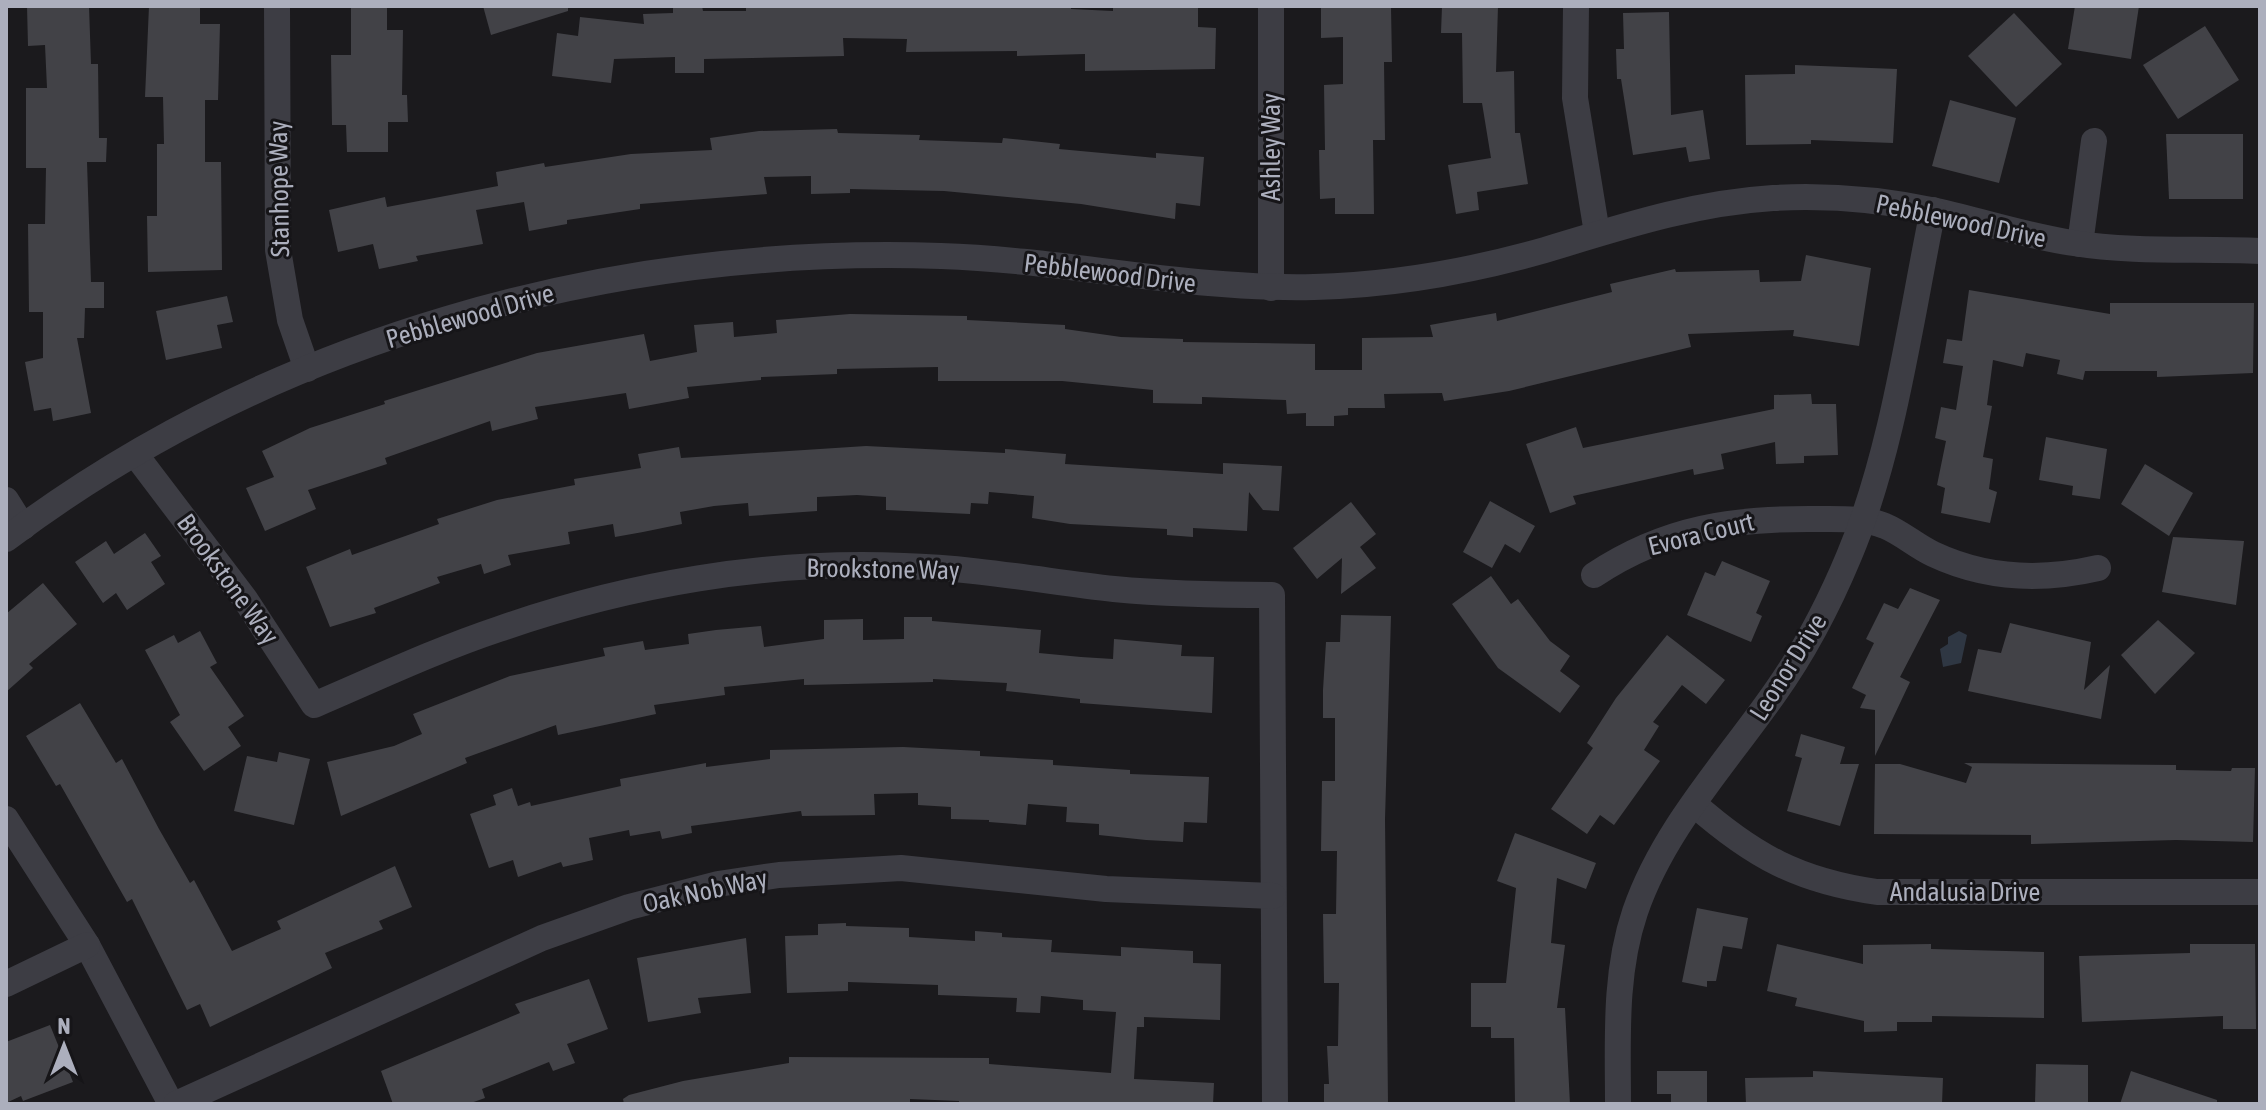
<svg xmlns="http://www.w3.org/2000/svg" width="2266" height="1110" viewBox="0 0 2266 1110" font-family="'Asap Condensed',sans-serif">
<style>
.water{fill:#2f3743}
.building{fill:#424247}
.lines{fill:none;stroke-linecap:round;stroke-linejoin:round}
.minor{stroke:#3d3d44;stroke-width:26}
.labels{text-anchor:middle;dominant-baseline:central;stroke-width:6;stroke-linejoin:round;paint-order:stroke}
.street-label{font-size:26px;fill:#acafbd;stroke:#161518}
</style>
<rect width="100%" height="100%" fill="#1b1a1d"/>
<!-- water -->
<path class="water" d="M1959,631L1967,635L1961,663L1943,667L1940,649L1948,644V637Z"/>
<!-- building -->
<g class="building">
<path d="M27,6H89L91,64H98L99,138H107L106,162H87L91,282H104V308H85L84,338H77L91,413L53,421L51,408L34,411L25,362L43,358V312H29L28,224H45L46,168H26V88H47L45,45L28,46Z"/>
<path d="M149,6H200V24H220L218,100H205V162H221L222,270L148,272L147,216H157V144H164L163,97H145Z"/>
<path d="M351,6H387V30H403L402,95H407L408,122H388V152H347L346,125H332L331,55H351Z"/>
<path d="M483,6H568V11L491,35Z"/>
<path d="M673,6H702L703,11H746V6H1071V9L1113,11V6H1198V27L1216,28L1215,69L1085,71V54L1017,56V51L906,52L907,39L843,38L844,56L704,59V73H675V57L614,59L611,83L552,76L557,33L578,36L580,17L644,24L643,14L673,13Z"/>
<path d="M1442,6H1498L1496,72L1514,71L1515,133H1520L1528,184L1477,192L1479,210L1456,214L1448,165L1491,158L1482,103H1463L1462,33H1441Z"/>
<path d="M2075,6H2139L2131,59L2068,49Z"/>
<path d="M1391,7L1392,62H1384L1385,140H1373L1374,214H1335V198L1320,199L1319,150H1325L1324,85L1343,84V37L1321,38V8Z"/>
<path d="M1669,12L1671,115L1703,110L1710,159L1689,162L1686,147L1633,155L1621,79H1617L1616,49H1624L1623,13Z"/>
<path d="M2014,13L2062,64L2016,107L1968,56Z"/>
<path d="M2205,26L2239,80L2178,119L2143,65Z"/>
<path d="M1795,65L1897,69L1893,143L1811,140V144L1746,145L1745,75L1795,74Z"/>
<path d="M1950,100L2016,118L1999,183L1932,166Z"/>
<path d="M837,129L838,133L920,135L919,140L1002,143L1003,138L1060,144L1059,149L1156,158V153L1204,157L1200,206L1176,203L1175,219L1081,204L944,191L850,189V193L811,194V176L764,177L767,194L640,204V209L567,220V224L529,231L524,202L476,210L483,244L416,256L418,261L379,269L373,244L338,252L329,210L385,197L387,207L498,186L496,172L544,163L545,167L631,154L712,150L710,138L759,131Z"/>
<path d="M2166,134H2243V199H2169Z"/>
<path d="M1806,255L1871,268L1859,346L1793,336L1794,330L1688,334L1691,347L1509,391L1444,401L1442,393L1384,394L1385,408H1348V415L1334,416V426H1306V413L1287,414L1286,400L1202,397V404L1153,403V390L1062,381H938V367L837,369V374L761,377V380L687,387L689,398L629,409L626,393L535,407L538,419L492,431L490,421L385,458L387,464L308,490L316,509L265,531L246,488L274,477L262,451L310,428L385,404L384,401L537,353L644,334L650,361L697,352L694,325L733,322L734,337L777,333L776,320L850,314L967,316V320L1065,325V329L1121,337L1183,339V342L1315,344V370H1362V338L1433,337L1430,325L1496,313L1497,321L1612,292L1610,284L1675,269L1676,272L1759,270L1760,282L1801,281Z"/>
<path d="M1969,290L2110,314V303H2254L2253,373L2157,377V371H2085L2083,380L2057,374L2060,360L2026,353L2023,367L1993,360L1987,405L1992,406L1983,457L1993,459L1989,489L1997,492L1990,523L1941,513L1945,488L1937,485L1946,441L1935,438L1941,407L1956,410L1963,366L1943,363L1947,339L1962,341Z"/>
<path d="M227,296L233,322L217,325L222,348L166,360L156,311Z"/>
<path d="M1811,394L1812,404H1836L1838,455L1804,456V463L1776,464L1775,442L1721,454L1724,469L1694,475L1693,469L1573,496L1576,504L1550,513L1526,444L1576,427L1583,448L1774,409V395Z"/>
<path d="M2046,437L2107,449L2100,499L2072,495L2073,486L2039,480Z"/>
<path d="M866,446L1005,453V449L1066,454L1065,464L1223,474V463L1282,466L1279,511L1263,510L1249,492L1247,531L1193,528V537L1167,535V529L1070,524L1032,518L1034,496L989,492L988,504L971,503L970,514L886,510V497L857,495L817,497V511L749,516L748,503L714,506L680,512L682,524L643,532L615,537L613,524L568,532L570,544L508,555L511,565L484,574L481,564L437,577L440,583L374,608L376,613L330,627L306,567L350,549L352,555L439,524L437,519L497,500L575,485L574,479L641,468L638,454L679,447L681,458Z"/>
<path d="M2145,464L2193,493L2169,536L2121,504Z"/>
<path d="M1490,501L1535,526L1520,553L1505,544L1492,568L1463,552Z"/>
<path d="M1351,502L1376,534L1360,547L1376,568L1341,594L1342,558L1317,579L1293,548Z"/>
<path d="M145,533L161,556L151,562L165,584L127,610L116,593L103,603L75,562L106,541L114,554Z"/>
<path d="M2173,537L2244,541L2236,605L2162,592Z"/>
<path d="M1722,561L1770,581L1756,613L1762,616L1751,642L1687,615L1705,572L1715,576Z"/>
<path d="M1491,576L1511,604L1518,599L1550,641L1570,656L1560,671L1580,686L1560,713L1498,668L1452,604Z"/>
<path d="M43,583L77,624L29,664L33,668L6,692V614Z"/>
<path d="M1910,588L1940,600L1900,677L1910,682L1875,756V710L1860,708L1866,695L1852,688L1874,643L1866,639L1884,603L1898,609Z"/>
<path d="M1341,615L1391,616L1385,819L1388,1104H1324V1084H1329L1327,1046H1338L1339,983H1324L1323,914H1336L1337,851H1321L1322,781H1335V718H1323V690L1326,642H1340Z"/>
<path d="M904,617H932V621L1041,630L1039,653L1081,657L1113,659L1114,639L1182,645L1181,656L1214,657L1212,713L1080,703V699L1006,691L1007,683L933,679V682L804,685V679L724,687L725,695L654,705L656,714L558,735L556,725L465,758L467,763L341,816L327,762L394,746L422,734L413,714L510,676L605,656L603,648L643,641L645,650L689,644L688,634L716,630L761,626L764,647L824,639V620L863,619V640L904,639Z"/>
<path d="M2158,620L2195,653L2155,694L2121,655Z"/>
<path d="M2010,623L2091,642L2084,690L2110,665L2101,719L1968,691L1978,649L2001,653Z"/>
<path d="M200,631L217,663L210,667L244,716L228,727L241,746L204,771L170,722L180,715L145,650L174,635L178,643Z"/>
<path d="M1667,635L1725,680L1706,704L1682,685L1653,722L1659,726L1644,750L1660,761L1614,825L1600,815L1587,834L1551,809L1593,748L1587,743L1616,698Z"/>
<path d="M80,703L116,763L122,759L159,829L190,883L194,880L232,951L281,929L277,921L395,866L412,907L379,921L383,929L325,953L332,968L210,1027L200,1004L187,1010L132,899L127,902L60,784L56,786L26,736Z"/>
<path d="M1801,734L1845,747L1840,764H1859L1840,826L1787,811L1802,758L1795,756Z"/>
<path d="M903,747L980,751V756L1053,760V765L1130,770V774L1209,777L1207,823L1184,822L1183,842L1146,840L1099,835V824L1066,822L1067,807L1028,804L1026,825L989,822V820L951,819V807L918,805V793L874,794L875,815L802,816L801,811L691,826L692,833L662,839L660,831L630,836L629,830L589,838L593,860L563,867L561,862L518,877L513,860L489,868L470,814L496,805L493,795L512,788L518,806L530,802L531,806L621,786L620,779L706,763V767L770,759V750Z"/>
<path d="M279,752L310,759L294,825L234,811L247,756L277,762Z"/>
<path d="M1964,763L2176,765V770L2231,771L2232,768H2255L2253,842L2176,840L2031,844V835L1874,834L1875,764H1900L1966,783L1972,767Z"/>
<path d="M1515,833L1596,863L1586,889L1557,878L1551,943L1565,945L1557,1008H1565L1570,1104H1515L1514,1038H1491V1027H1471V983H1506L1516,888L1497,881Z"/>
<path d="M1697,908L1748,918L1742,949L1723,946L1716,981H1707V987L1682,982Z"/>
<path d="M846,923V926L909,928V937L975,941V931L1002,933V937L1052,940L1051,952L1121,956V947L1193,951V963L1221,964L1220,1020L1144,1017V1027H1137L1134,1079L1214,1083L1213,1104H959V1101L910,1099V1104H624L623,1099L629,1095L683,1081L789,1063V1057L989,1058V1064L1111,1073L1116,1012L1083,1010V1000L1041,996L1040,1013L1016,1012L1017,998L938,995V985L848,982V991L787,993L785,936L818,935V924Z"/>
<path d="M746,938L751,993L698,998L701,1013L648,1022L637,958Z"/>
<path d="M1777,944L1863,964V945L1931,944V949L2044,952V1018L1932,1016V1022H1897V1031L1864,1032V1021L1795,1006L1797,998L1767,991Z"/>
<path d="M2190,944H2255L2256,1029H2223V1016L2082,1022L2079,956L2190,953Z"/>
<path d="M589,979L608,1029L567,1044L575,1063L553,1071L549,1062L482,1089L485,1098L468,1104H393L381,1071L520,1013L515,1004Z"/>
<path d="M50,1025L73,1082L23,1101L21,1096L6,1103V1042Z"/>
<path d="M2036,1064L2088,1065V1104H2035Z"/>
<path d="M1657,1071H1707V1104H1671V1094H1657Z"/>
<path d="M1813,1071L1943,1078L1942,1104H1746L1745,1078L1813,1077Z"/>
<path d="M2131,1071L2217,1100V1104H2120Z"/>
</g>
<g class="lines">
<!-- minor -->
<g class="minor">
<path d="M277,6L278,250L290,320L307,369"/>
<path d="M1271,6V288"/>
<path d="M1576,6L1575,98L1597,233"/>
<path d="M2080,244L2094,141"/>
<path d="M135,454L245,599L314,705C375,679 436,650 499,629C628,584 767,560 904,566C975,568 1044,581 1114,589C1167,594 1219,595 1272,595L1275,1104"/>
<path d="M6,500L23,527"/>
<path d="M6,539C272,339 610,245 941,256C1066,260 1188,290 1314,287C1392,285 1471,271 1545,250C1621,227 1693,203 1773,198C1827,195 1884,200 1936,211C1982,221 2026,236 2073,243C2135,253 2198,248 2260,251"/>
<path d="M1594,575C1666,527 1735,518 1819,519C1839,519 1867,518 1885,526C1902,533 1916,546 1933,554C1986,579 2042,581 2098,568"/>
<path d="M1694,804C1753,856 1799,881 1877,892H2260"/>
<path d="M6,819L87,945L171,1104"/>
<path d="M6,984L87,945"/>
<path d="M176,1104L542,938L629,907L718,884L779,875L901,868L1106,889L1273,896"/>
<path d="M1618,1104C1618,1040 1614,974 1635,912C1663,830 1725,764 1774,694C1804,652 1829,604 1849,556C1893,452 1910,322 1933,210"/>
</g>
</g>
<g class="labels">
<!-- street labels -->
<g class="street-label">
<text transform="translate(1271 147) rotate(-90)">Ashley Way</text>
<text transform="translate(279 189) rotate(-91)">Stanhope Way</text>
<text transform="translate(1961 221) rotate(12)">Pebblewood Drive</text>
<text transform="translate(1110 273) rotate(7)">Pebblewood Drive</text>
<text transform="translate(470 316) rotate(-16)">Pebblewood Drive</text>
<text transform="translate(1701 534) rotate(-14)">Evora Court</text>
<text transform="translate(883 569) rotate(1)">Brookstone Way</text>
<text transform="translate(228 579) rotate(54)">Brookstone Way</text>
<text transform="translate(1788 667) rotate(-58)">Leonor Drive</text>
<text transform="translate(705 891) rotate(-12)">Oak Nob Way</text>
<text x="1965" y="892">Andalusia Drive</text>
</g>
</g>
<!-- border -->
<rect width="2266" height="1110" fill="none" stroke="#acafbd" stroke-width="16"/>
<!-- north arrow -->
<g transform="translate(64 1046)" stroke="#161518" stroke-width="6" paint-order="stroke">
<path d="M0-6L14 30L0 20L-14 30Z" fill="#acafbd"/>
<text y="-12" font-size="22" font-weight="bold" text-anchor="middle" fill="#acafbd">N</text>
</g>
</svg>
